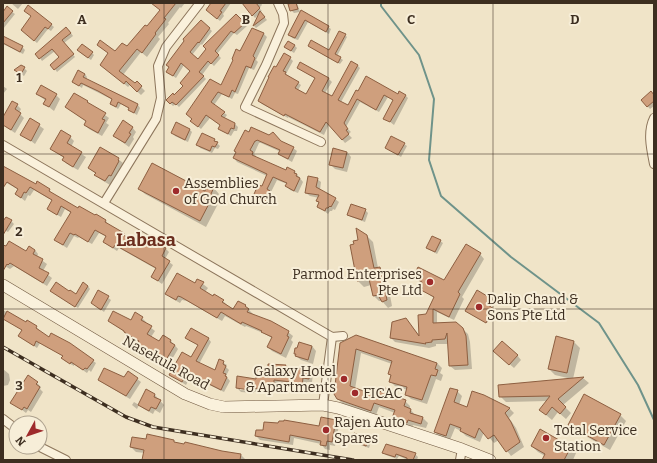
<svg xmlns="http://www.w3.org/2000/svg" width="657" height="463" viewBox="0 0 657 463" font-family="Bitter,serif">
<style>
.shadow{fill:#0003;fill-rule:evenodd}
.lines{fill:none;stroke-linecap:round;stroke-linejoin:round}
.stream{stroke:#6f938a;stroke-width:2}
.building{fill:#cf9f7d;stroke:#8d5f41}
.street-casing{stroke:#8d765c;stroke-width:10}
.secondary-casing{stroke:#6f573f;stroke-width:12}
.street{stroke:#faf1dc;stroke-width:8}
.secondary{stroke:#faf1dc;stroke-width:11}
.rail-casing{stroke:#3d2e20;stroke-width:3.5}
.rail{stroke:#f7eed8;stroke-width:2;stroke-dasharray:6;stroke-linecap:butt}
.grid{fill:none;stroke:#3d2e20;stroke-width:1;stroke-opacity:0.55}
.poi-dot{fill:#9e2a2b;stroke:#f7eed8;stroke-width:1.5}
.labels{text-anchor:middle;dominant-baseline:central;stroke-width:4;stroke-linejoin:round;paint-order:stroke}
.poi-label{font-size:14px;fill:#3d2e20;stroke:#f7eed8;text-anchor:start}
.street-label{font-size:14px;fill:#3d2e20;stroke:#f7eed8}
.district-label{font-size:18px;font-weight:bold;fill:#6b2e1e;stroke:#f7eed8}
.grid-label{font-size:13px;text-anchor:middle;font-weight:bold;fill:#3d2e20;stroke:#f7eed8;stroke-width:4;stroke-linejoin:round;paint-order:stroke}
</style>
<rect width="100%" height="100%" fill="#f0e4c8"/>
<!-- shadow -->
<g class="shadow">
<path d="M11,3H23L18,9Z"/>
<path d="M152,3H185L181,8L180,7L168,23L169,24L158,37L160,39L147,57L141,52L123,75L135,84L137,83L145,91L141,95L130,85L128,87L101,65L115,53L127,48L147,28L161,10Z"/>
<path d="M212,3H231L223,14L224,16L220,21L210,13Z"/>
<path d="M243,3H261L262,5L259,8L262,11L260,12L267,20L256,28L254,26L260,13L255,18Z"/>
<path d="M289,3H297L300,12L294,13L291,10Z"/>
<path d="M29,6L54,27L51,31L48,29L37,43L25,33L32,17Z"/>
<path d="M12,12L15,14L3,29V14Z"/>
<path d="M301,12L328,27L331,29L329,34L308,22L298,40L292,38L290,35Z"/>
<path d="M236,15L247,26L237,35L234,33L217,54L221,58L214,66L211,63L202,75L206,79L179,107L176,104L173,106L167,100L174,96L184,86L191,70L184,65L176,78L167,72L169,68L167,65L186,41L184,39L201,21L212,31L202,45L201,44L192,55L198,60Z"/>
<path d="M253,29L264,34L267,37L256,60L258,62L254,70L249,68L238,94L235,93L232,99L222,94L214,105L227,115L224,119L235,124L238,127L237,131H234L231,136L222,131L219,128L221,126L210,118L201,129L195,124L222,86Z"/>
<path d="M69,30L73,36L64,43L75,57L57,72L55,69L60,57L55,51L42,61L40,58Z"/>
<path d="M345,35L347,37L337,56L343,60L340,64L312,48L329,51Z"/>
<path d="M3,37L22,47L25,50L23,54L3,44Z"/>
<path d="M294,45L297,48L294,53L288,49Z"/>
<path d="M81,53H92L94,55L91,60Z"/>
<path d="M290,58L293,61L286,74L301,85L298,90L307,95L316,79L301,70L298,68L300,63L329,79L332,82L325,93L332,97L357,65L360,68L341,102L348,106L356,91L405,95L408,98L394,125L385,118L394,101L388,97L379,112L360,102L346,127L351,132L348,134L352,138L345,143L329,124L324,135L288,117V118L262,104L259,101L277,69Z"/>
<path d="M24,68L27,71L24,76L15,70Z"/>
<path d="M85,74L87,77L86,80L138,105L140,108L137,115L132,112L129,110L130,109L121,104L118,109L111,104L113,100L83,85L82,88L73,82Z"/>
<path d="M3,86L7,89L3,94Z"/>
<path d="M37,94L56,95L60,99L54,111L45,104L46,101Z"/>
<path d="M654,96V106L650,109L642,100Z"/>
<path d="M87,102L109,118L106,123L109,125L102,136L89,129L85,125L87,122L66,107Z"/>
<path d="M17,105L21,109L19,113L24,118L15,133L3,125V119Z"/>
<path d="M30,119L44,129L35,144L22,134Z"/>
<path d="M177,124L190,130L192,132L188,142L175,136L173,133Z"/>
<path d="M132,127L136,132L133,137L134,139L129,147L114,136Z"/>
<path d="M245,131L281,142L293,148L297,151L292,162L283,157L280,154L281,152L261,143H259L254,154L256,156L255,158L286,171L295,172L303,182L298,193L290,190L287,186V184L277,180L271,192L273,195L268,206L261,203L260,206L252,200L262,188L267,176L237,162L234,158Z"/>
<path d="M70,137L74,141L71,147L86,157L78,170L67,164L63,160L64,158L51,149Z"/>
<path d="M214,140L220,146L218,149L215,148L212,153L200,148L198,145Z"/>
<path d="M404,144L407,146L401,157L386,148Z"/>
<path d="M347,152L351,157L347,172L335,169L330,164Z"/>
<path d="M118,159L123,163L122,165L123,166L116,179L114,178L110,185L100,179L96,175V174L89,168Z"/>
<path d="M3,167L36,186L49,190L53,194L78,209L95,217L96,215L106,221L109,226L142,247L165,248L169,252L165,259L173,265L162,284L152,277L156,269L119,248L117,251L108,245L104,242L107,237L99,233L92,244L79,237L78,238L74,236L67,248L59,243L55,239L71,213L65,209L61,217L52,212L48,209L53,201L34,190L30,196L28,195L25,201L20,197L16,194L19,190L5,182Z"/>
<path d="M317,179L321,182L320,190L335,199L339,202L335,210L333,209L332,211H330L328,214L318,206L320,203L317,201L319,198L310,196L306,193Z"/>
<path d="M214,188L219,194L216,200L219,202L206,227L145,194L140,189L205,192Z"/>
<path d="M365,210L368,213L365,222L351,217L348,215Z"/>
<path d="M11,221L14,224L8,232L3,229V223Z"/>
<path d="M366,235L373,242L378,268H380L386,274L392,306L388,308L382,301H379L373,295L371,285L364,287L358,281L355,245L359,240Z"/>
<path d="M440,241L443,243L437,254L427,248Z"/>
<path d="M3,245L26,252L35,250L38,254L37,257L47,264L43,271L52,278L47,286L14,266L10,269L3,265Z"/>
<path d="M480,254L484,259L462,297L464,299L454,320L437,312V324L456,323L468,334L470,342L472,369L455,370L450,366L449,344H436V346L429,348L395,342L391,338L406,320L421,337L426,315L434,298L423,290V284L414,277L444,282Z"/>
<path d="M198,280L208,288L205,292L223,301L227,305V306L234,311L245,306L253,314L252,315L288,332L293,336L291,340L293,342L286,358L272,351L268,347L272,338L263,333L246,326L245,327L225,316L222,321L187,301L182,300L180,303L171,298L167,293L195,284Z"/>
<path d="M88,286L90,289L78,308L54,293H70L77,295Z"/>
<path d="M99,291L111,300L104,312L92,303Z"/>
<path d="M491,299L492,300L488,307L494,311L487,323L468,312Z"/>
<path d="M3,310L26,324L36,327L39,330L38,331L50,338L93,361L96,363L91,372L89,370L87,373L74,364V366L65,361L63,356L40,343L37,348L19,336L22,330L7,321L3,317Z"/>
<path d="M142,318L146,322L145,323L155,331L151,337L159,342L163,336L171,341L178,349L168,366L141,349L137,346L139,342L109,321L131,322Z"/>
<path d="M187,337L208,338L211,342L199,364L215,372L220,361L227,365L226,367L229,370L226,376L230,381L224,392L191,376L186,385L170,375L192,359L199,346Z"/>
<path d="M556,338L574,342L580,348L573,379L583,378L589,383L563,405L571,413L566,419L558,412L552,420L540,410L547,401L506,402L500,396L572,379L555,375L549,369Z"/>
<path d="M300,343L312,346L316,351L313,364L301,360L296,356L295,353L298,350Z"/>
<path d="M341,344L437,363L442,368L440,373L443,375L441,381L436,379L427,404L411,399L406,394L408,390L395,386L390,381L392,364L361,353L355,389L370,394L384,393L390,391L395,396L394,397L405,401L410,406V409L416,416L423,418L428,423L426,428L413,425L412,427L399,423L394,418L395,413L379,407L376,415L343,404L337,398Z"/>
<path d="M499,355H517L521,360L514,368Z"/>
<path d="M285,366L287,368L309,370L313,374L312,382H307L306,389L296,388L293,385L277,384V392H254V393L241,392L237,388L257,380L269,370ZM240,388L255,389V391L240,390Z"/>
<path d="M3,369L9,374L10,380L8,385L3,386Z"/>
<path d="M137,379L141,382L130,399L103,383L99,380Z"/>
<path d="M37,383L41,387L40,389L43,392L31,412L28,410L26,413L12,402Z"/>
<path d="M457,391L462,396L459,405L468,408L484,396L510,409L514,413L509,418L516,428L524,447L511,456L499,440L494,443L484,432L480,442L466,436L461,431L455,428L450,440L440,437L435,432Z"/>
<path d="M155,395L164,405L160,413L155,410L153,414L144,409L139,405Z"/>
<path d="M134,402L139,405L137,409L132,405Z"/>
<path d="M620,415L626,421L610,450L575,430L569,425Z"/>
<path d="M335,420L339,425L335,446L330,445V450L325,449L321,444L294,438L293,445L260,440L256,436L320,427Z"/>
<path d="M368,439L371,442L369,448L355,443L352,440Z"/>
<path d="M147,440L173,441L176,444L241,455L245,459L143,460L145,453L136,452L131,447Z"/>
<path d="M532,446L571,447L576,453L573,460H543L545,456L538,452Z"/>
<path d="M384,453L415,454L418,457L417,460H408L399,456L397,459L386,455Z"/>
</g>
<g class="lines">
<!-- stream -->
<path class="stream" d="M381,3V6L419,55L434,99L429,160L441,196L511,257L599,323L638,385L654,420"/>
</g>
<!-- building -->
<g class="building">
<path d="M151,3H176L164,18L166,19L155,33L156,34L142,53L137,49L119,71L135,83L137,81L142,86L137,92L126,81L124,84L100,65L108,53L97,45L100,40L115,51L122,43L127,46L145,25L147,26L160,10Z"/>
<path d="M211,3H226L220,11L222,12L217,19L206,10Z"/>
<path d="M242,3H256L260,8L252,16Z"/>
<path d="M293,3H296L298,9L290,11L288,4Z"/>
<path d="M28,5L52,24L48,29L45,27L34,41L21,30L31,16L24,11Z"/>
<path d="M7,6L13,11L3,23V12Z"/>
<path d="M301,10L329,26L326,32L305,20L295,38L288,35Z"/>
<path d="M260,11L265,17L253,26Z"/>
<path d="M236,14L245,23L234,33L231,31L215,51L219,55L211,64L208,61L199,72L204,76L176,105L172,102L170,104L166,100L173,93L174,95L183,86L180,83L190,71L181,63L173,76L166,72L169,67L166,65L184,41L183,39L201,20L210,28L199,43L198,42L190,52L198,59L206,49L203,46Z"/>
<path d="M66,27L71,33L62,40L74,54L54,70L50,65L59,57L52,49L39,59L35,54Z"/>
<path d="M252,28L264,33L253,56L255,58L251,68L246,66L235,92L232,90L229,97L218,92L211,102L225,112L221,116L235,123L234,129L231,128L228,134L218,129L220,125L206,115L198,127L190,121L192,119L186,114L210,79L221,85L233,60L232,59L236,49L240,51Z"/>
<path d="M339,31L346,34L335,54L341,57L338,63L308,46L311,40L329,50Z"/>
<path d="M3,36L23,46L20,52L3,43Z"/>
<path d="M288,41L295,45L291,51L284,47Z"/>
<path d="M82,44L93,52L88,58L77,50Z"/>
<path d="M284,53L291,57L283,71L286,72L285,74L299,82L295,88L306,94L315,78L297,68L300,62L329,78L322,91L332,96L351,61L358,65L338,100L348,105L356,90L358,91L366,76L398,94L399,91L406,95L390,122L383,119L393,100L384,95L376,110L357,99L344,123L348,129L346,130L349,134L342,140L326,122L320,132L285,114L284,116L258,101L269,77H268L274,66L276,67Z"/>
<path d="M21,65L25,67L21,74L14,70Z"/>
<path d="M78,70L85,74L83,77L138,104L134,113L128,110L129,108L118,102L116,107L110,104L112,99L98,91L81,83L79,86L72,82Z"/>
<path d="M41,85L57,94L49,107L43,104L46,99L36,94Z"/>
<path d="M651,91L654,95V101L647,107L641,100Z"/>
<path d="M74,93L88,101L87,102L106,113L102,119L105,120L98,133L84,125L86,121L65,107Z"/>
<path d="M12,101L18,104L15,109L21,113L11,130L3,125V117Z"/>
<path d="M30,118L40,124L31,141L20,135Z"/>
<path d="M123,120L133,127L129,133L131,134L125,143L113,136Z"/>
<path d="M176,122L190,129L185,140L171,133Z"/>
<path d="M251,127L269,135L273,132L281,141L294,147L288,159L278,154L280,150L257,140L256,141H255L250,150L253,152L252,155L286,170L287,167L295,171L294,173L297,174L296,176L300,178L294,191L285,186L287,183L273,177L267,189L270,191L264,204L257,200L256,203L251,201L258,185L262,186L267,174L233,158L236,152L234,151L245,130L249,132Z"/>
<path d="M61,130L71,136L67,143L82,152L73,167L62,160L64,157L50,149Z"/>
<path d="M202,133L215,139L214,141L218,142L215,147L212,146L210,151L196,145Z"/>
<path d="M391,136L405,143L398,155L385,148Z"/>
<path d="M100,147L119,158L118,160L119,161L111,176L109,175L105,181L94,175L96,173L88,168Z"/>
<path d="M333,148L347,152L343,168L329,165Z"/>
<path d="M152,163L205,191L208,184L214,187L211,194L213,196L200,221L138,189Z"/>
<path d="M3,166L36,184L37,181L50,189L49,191L78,208L79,206L95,215L96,214L106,220L105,222L124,233L123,235L142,245L146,237L166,248L162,256L170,261L158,281L151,277L156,268L115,245L113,248L103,242L106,236L95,230L88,242L75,234L74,235L70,233L63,245L54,240L71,212L61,206L57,215L47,209L52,200L30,187L26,193L24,192L21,198L15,194L18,189L7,182L3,188Z"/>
<path d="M308,176L318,178L316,187L336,198L331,207L330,206L328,208H326L325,211L317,207L319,202L316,201L319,195L305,193Z"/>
<path d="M351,204L366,209L362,220L347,215Z"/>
<path d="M6,217L12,220L3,235V221Z"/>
<path d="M356,228L367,235L374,268L380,267L387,300L382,302L378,295L373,296L369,279L357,281L350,245L354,244L353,241L358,240Z"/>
<path d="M432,236L441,240L435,252L426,248Z"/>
<path d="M9,241L26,251L29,246L35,250L33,254L43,259L39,268L49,273L43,283L10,263L8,265L7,264L3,271V245L6,246Z"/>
<path d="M466,244L481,253L458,292L460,294L449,317L433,309V323L456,322L463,328L466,336L468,365L449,366L447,333L445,339L432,340V342L425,343L426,344L390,338L392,322L406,318L419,336L418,315L426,314L434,297L421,290L423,288L420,286L422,282L413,277L418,267L444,280Z"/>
<path d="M177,273L195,283L197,279L204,282L200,288L213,296L214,294L224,300L222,302L233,309L238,301L246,305L245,306L249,309L247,312L271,321L289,331L287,336L289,337L281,354L267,347L272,337L261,332L262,331L242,322L241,324L221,312L217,318L181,297L178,296L176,300L165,294Z"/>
<path d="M56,282L69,291L70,290L76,294L83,282L88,286L75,307L50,291Z"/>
<path d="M98,290L109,296L101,310L91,303Z"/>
<path d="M477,290L492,299L488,305L494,309L486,323L465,311Z"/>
<path d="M7,311L26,322L27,320L37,326L36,328L49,337L51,333L70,343L94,360L87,369L85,368L83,370L71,362L70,364L61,358L63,356L36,341L34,346L18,336L22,330L3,319Z"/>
<path d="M113,311L131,320L135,312L143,317L141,320L152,326L147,334L159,341L163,335L171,340L170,342L175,345L164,363L136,346L139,341L124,332V331L108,321Z"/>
<path d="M191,328L209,338L196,361L215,370L219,359L224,361L223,364L226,366L223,373L226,374L225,376L227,377L221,390L187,373L182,382L169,375L182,352L191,357L198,345L185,338Z"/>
<path d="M356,335L437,363L435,369L438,370L436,376L431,375L422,400L405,395L407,387L389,382L391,375L388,374L392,361L356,349L350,386L369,393L370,389L383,392L385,388L390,390L389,394L406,400L404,406L411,409L410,413L423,417L421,424L408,420L407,423L392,418L395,410L374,403L371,411L337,399L334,394L340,343Z"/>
<path d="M556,336L574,341L567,373L548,369Z"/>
<path d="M502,341L518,355L509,365L493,351Z"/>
<path d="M299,342L312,346L308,360L295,356L296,354H294L295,348H297Z"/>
<path d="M268,364L286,365L285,367L310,369L309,379L303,378L302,386L291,385V382L274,380V389L250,388V390L236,388L237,376L256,379V369H268Z"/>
<path d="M104,368L124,377L128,371L138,378L126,396L98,380Z"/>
<path d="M28,375L38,382L36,384L40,387L27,409L24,407L22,410L10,403Z"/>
<path d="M584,377L558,399L566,407L560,414L552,407L546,415L539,410L550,396L499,397L498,385Z"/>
<path d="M450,388L458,390L454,402L467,407L472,391L484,395L510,408L505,413L511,422L520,442L506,452L494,435L488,439L479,428L475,438L460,431L461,428L450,424L446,436L434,432Z"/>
<path d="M146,389L155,394L154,397L161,400L156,409L151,407L149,411L138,405Z"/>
<path d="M584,394L621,414L604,445L568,425Z"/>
<path d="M321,417L336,420L332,442L327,441L326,446L320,445L321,441L290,435L289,442L255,436L256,430H263L264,422L278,423L279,421H284V420L319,426Z"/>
<path d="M540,429L571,447L564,460H542L545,454L531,446Z"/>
<path d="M354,433L369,439L366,446L351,440Z"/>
<path d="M147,434L174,440V442L184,444L185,442L222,451L241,454L240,460H142L144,450L130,447L132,437L146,439Z"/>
<path d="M386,444L416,453L413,460H407V458L396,454L395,457L382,453Z"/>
</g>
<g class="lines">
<!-- street casing -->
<g class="street-casing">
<g id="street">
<path d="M278,3L283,14L284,23L266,65L245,107L321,142"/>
<path d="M654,118C647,132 651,149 654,164"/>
<path d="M3,145L332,337L343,336"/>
<path d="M104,203L156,119L161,98L158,66L166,47L200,3"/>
<path d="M323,405L332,337"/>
<path d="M3,419L16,429"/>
<path d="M40,447L66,460"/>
<path d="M460,460L462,449"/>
</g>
</g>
<!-- secondary casing -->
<g class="secondary-casing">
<path id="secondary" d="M3,285L185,394L210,404L224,407L323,405L338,408L462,449L490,460"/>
</g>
<!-- street -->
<use href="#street" class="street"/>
<!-- secondary -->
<use href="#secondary" class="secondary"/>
<!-- rail casing -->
<g class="rail-casing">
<path id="rail" d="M3,347L126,417L153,427L353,460"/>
</g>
<!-- rail -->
<use href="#rail" class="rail"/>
</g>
<!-- grid -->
<path class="grid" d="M164,3V460M328,3V460M493,3V460M3,154H654M3,309H654"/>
<!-- markers -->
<g class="poi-dot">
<circle cx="176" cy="191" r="4"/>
<circle cx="430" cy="282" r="4"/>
<circle cx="479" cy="307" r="4"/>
<circle cx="344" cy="379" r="4"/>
<circle cx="355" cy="393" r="4"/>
<circle cx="326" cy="430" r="4"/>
<circle cx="546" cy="438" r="4"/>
</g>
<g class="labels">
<!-- poi labels -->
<g class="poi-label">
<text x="184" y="183">Assemblies<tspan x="184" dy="16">of God Church</tspan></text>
<text x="422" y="274" text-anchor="end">Parmod Enterprises<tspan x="422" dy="16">Pte Ltd</tspan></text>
<text x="487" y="299">Dalip Chand &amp;<tspan x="487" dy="16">Sons Pte Ltd</tspan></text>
<text x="336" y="371" text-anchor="end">Galaxy Hotel<tspan x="336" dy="16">&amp; Apartments</tspan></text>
<text x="363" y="393">FICAC</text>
<text x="334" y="422">Rajen Auto<tspan x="334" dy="16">Spares</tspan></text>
<text x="554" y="430">Total Service<tspan x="554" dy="16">Station</tspan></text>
</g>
<!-- street labels -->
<g class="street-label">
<text transform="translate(166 363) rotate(29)">Nasekula Road</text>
</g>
<!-- district labels -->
<g class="district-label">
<text x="146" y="240">Labasa</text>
</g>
</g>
<g class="grid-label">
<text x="82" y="24">A</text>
<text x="246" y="24">B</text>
<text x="411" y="24">C</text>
<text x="575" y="24">D</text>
<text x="19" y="82">1</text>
<text x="19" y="236">2</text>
<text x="19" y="390">3</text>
</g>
<!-- border -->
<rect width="657" height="463" fill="none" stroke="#3d2e20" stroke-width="8"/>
<!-- north arrow -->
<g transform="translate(28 435) rotate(230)"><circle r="19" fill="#f7eed8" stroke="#ada18e"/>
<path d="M0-3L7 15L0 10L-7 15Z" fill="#9e2a2b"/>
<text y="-6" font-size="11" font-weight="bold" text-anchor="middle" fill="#3d2e20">N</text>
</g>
</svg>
